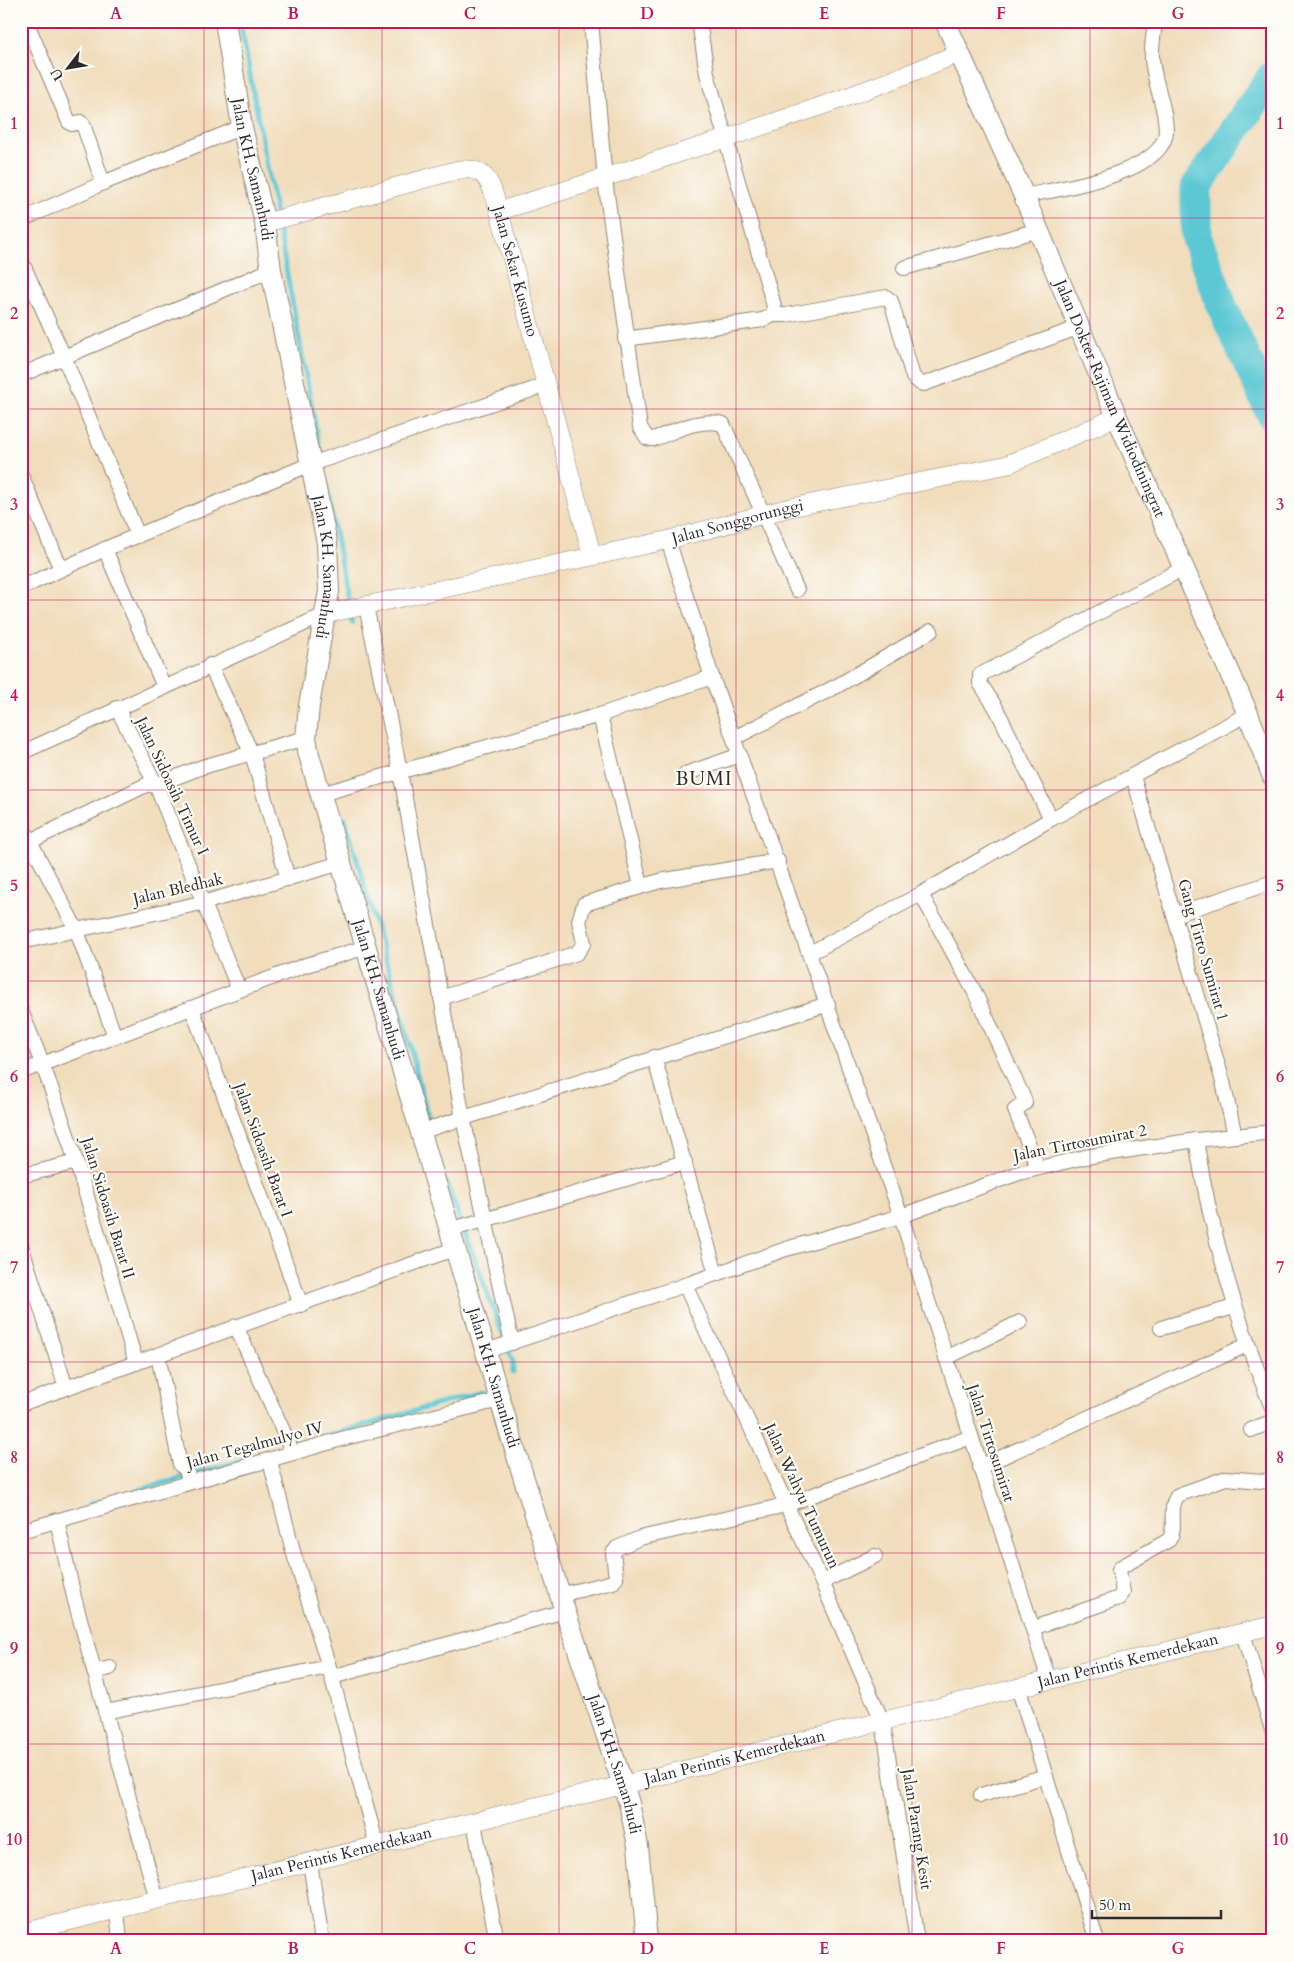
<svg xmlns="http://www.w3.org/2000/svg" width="1294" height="1962" viewBox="0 0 1294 1962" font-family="Cardo,serif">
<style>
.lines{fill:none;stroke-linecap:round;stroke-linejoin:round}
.stream{stroke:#5cc8d4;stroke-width:5}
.river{stroke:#5cc8d4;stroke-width:31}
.minor-casing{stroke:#8e8474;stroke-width:16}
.tertiary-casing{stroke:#8e8474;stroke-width:19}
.secondary-casing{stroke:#8e8474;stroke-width:22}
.minor{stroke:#fff;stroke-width:14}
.tertiary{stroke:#fff;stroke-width:18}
.secondary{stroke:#fff;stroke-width:20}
.grid{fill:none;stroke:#c2185b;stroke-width:1;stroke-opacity:0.55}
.labels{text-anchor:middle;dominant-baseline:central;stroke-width:4.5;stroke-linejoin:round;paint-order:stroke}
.street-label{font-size:16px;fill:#2b2b2b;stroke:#fdfcf7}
.quarter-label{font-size:19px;letter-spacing:1px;fill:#2b2b2b;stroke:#fdfcf7}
.neatline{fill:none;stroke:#c2185b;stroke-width:2}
.grid-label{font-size:16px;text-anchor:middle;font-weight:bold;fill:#c2185b}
</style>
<rect width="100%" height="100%" fill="#fdfcf7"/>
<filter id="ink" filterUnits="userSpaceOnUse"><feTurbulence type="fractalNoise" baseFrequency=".02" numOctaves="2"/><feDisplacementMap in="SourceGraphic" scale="10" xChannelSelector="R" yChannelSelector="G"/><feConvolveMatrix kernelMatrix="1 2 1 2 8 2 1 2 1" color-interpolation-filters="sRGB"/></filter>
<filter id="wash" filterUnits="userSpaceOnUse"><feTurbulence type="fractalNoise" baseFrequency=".0096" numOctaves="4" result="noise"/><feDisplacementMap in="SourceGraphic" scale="20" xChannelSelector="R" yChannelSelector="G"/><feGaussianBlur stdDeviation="1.12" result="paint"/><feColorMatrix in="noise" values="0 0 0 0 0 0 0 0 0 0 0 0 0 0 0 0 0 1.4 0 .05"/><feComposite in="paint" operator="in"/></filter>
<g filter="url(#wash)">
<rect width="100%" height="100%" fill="#f1ddbc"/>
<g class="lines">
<!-- stream -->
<g class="stream">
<path d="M240,21L352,623"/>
<path d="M345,818L405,1027L431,1128"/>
<path d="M446,1182L513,1362V1372"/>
<path d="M90,1504L481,1392"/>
</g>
<!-- river -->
<path class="river" d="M1273,75L1196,187V236L1224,311L1273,417"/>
</g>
</g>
<g filter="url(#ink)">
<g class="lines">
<!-- minor casing -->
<g class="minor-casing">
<g id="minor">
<path d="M26,21L69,122L72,124L80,122L83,124L103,183"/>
<path d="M591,21L605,180L640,427L647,438L653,439C674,432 700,417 723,424L797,590"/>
<path d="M699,21L707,74L774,306L773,315"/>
<path d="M1024,196C1057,189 1165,174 1166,131C1166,106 1154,84 1152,59C1151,47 1154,34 1155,21"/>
<path d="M21,220L103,183L242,127"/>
<path d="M21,260L64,357L138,536"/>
<path d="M904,268L1038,230"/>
<path d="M625,339L763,320L773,315H786L886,297L891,301L913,377L920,383L924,384L1080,327"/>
<path d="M21,375L271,270"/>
<path d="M21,475L61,569"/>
<path d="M668,540L712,677L901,1216L1049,1680"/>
<path d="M105,549L164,687"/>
<path d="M21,588L105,549L311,464L546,385"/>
<path d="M366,606L400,771L463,1118L512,1343"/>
<path d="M210,665L252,754L288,879"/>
<path d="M117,708L156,785L239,990"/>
<path d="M600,715L641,886"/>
<path d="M734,738L837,686L931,631"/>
<path d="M21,753L326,614"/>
<path d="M685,774L740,755"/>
<path d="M1133,776L1223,1082L1235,1136"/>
<path d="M321,794L600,715L712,677"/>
<path d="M1051,819L996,708L980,683V675L1184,568"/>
<path d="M21,824L77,931L115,1037"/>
<path d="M29,842L146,785H156L202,767L306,738"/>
<path d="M921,894L974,991L1024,1099L1025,1103L1015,1110L1038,1168"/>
<path d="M1174,915L1273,882"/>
<path d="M21,942L206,902L341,863"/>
<path d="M810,953L921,894L1051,819L1248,714"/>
<path d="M441,998L577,953L584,943L579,921L584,904L660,881L778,861"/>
<path d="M192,1008L301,1305"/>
<path d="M21,1011C69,1124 101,1245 136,1363"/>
<path d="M654,1057L716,1274"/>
<path d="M21,1072L306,965L367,947"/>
<path d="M419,1132L828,1004"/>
<path d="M1196,1140C1211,1235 1237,1322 1273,1410"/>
<path d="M21,1176L76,1162"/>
<path d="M449,1230L685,1162"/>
<path d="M21,1245L66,1388"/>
<path d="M685,1285L822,1582L883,1723L917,1941"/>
<path d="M236,1326L293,1453"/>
<path d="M1161,1328L1234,1307"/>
<path d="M486,1351L685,1285L786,1249L901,1216L1019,1173L1085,1157L1196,1140L1273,1132"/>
<path d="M158,1355L180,1465L186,1469L189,1481"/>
<path d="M946,1358L1020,1322"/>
<path d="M21,1404L454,1249"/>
<path d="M1251,1430L1273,1421"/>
<path d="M270,1461L293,1551L329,1667L377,1846"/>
<path d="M980,1467L1247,1345"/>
<path d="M57,1520L74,1597L157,1900"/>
<path d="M21,1531L345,1438L500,1400"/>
<path d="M822,1582L875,1556"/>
<path d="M559,1595L613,1582L616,1578L613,1553L617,1548L640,1538L786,1505L971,1437"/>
<path d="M1033,1628L1119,1598L1123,1592L1119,1570L1121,1567L1169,1540C1178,1526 1167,1509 1178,1495L1226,1478L1273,1482"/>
<path d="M1243,1633L1273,1733"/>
<path d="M94,1672L110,1668"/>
<path d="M332,1677L565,1611"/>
<path d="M1018,1687L1097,1941"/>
<path d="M105,1712L329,1667"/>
<path d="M981,1795L1046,1776"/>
<path d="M474,1823L497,1941"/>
<path d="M310,1862L322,1941"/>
<path d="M117,1910L120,1941"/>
</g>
</g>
<!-- tertiary casing -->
<g class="tertiary-casing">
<g id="tertiary">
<path d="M499,211C575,188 650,162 727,138C805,112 882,86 959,53"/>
<path id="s1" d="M265,223L457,170C489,165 491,186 499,211L592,555"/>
<path id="s2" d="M326,614L668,540L788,508L1006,465L1117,417"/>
<path id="s3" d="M21,1933L1273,1625"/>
</g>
</g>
<!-- secondary casing -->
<g class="secondary-casing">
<g id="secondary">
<path id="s4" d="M225,21L242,127L265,223L271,270L327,543L329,591L309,706L306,738L309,755L512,1440L565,1611L629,1803L638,1846L647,1941"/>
<path id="s5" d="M945,21L1024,196L1117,417L1248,714L1273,777"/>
</g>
</g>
<!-- minor -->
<use href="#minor" class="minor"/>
<!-- tertiary -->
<use href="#tertiary" class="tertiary"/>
<!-- secondary -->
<use href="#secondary" class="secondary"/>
</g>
</g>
<!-- grid -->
<path class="grid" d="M204,21V1941M382,21V1941M559,21V1941M736,21V1941M912,21V1941M1090,21V1941M21,218H1273M21,409H1273M21,600H1273M21,790H1273M21,981H1273M21,1172H1273M21,1362H1273M21,1553H1273M21,1744H1273"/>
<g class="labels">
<!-- street labels -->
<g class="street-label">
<text stroke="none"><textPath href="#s4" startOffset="151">Jalan KH. Samanhudi</textPath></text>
<text stroke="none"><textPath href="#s1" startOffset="329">Jalan Sekar Kusumo</textPath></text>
<text stroke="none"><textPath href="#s5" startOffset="412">Jalan Dokter Rajiman Widiodiningrat</textPath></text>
<text stroke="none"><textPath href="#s2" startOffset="422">Jalan Songgorunggi</textPath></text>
<text stroke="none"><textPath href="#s4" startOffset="556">Jalan KH. Samanhudi</textPath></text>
<text transform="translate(172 786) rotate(65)">Jalan Sidoasih Timur I</text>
<text transform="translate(178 889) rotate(-13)">Jalan Bledhak</text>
<text transform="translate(1203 950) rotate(74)">Gang Tirto Sumirat 1</text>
<text stroke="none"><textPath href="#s4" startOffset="991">Jalan KH. Samanhudi</textPath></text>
<text transform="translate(1080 1143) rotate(-11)">Jalan Tirtosumirat 2</text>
<text transform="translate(263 1150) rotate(70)">Jalan Sidoasih Barat I</text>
<text transform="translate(108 1208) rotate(73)">Jalan Sidoasih Barat II</text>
<text stroke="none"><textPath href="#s4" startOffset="1396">Jalan KH. Samanhudi</textPath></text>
<text transform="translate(991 1443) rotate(72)">Jalan Tirtosumirat</text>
<text transform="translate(255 1445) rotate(-15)">Jalan Tegalmulyo IV</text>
<text transform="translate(802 1496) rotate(65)">Jalan Wahyu Tumurun</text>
<text stroke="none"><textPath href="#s3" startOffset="1140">Jalan Perintis Kemerdekaan</textPath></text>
<text stroke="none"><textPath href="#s3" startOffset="735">Jalan Perintis Kemerdekaan</textPath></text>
<text stroke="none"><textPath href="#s4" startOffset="1801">Jalan KH. Samanhudi</textPath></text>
<text transform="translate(917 1829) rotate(81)">Jalan Parang Kesit</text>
<text stroke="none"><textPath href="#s3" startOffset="330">Jalan Perintis Kemerdekaan</textPath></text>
</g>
<!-- quarter labels -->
<g class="quarter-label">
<text x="704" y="779">BUMI</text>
</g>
</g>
<!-- margin -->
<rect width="1294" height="1962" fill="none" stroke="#fdfcf7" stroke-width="55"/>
<!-- north arrow -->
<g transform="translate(68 68) rotate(239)" stroke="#fdfcf7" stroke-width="4" paint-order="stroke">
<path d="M0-4L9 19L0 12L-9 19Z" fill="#2b2b2b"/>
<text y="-8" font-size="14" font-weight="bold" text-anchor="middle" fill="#2b2b2b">U</text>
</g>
<!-- scale -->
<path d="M1092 1910v8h129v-8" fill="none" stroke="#2b2b2b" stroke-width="2.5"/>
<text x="1099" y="1910" font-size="15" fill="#2b2b2b" stroke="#fdfcf7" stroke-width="4" paint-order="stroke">50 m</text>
<rect x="28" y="28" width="1238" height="1906" class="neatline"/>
<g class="grid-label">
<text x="116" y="19">A</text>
<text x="293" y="19">B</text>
<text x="470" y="19">C</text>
<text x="647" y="19">D</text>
<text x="824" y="19">E</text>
<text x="1001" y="19">F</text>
<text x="1178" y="19">G</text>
<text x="14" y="129">1</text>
<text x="1280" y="129">1</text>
<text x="14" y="319">2</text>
<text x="1280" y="319">2</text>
<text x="14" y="510">3</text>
<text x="1280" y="510">3</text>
<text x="14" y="701">4</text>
<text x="1280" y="701">4</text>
<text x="14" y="891">5</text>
<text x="1280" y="891">5</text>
<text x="14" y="1082">6</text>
<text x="1280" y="1082">6</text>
<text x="14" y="1273">7</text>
<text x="1280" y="1273">7</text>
<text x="14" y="1463">8</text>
<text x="1280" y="1463">8</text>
<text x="14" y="1654">9</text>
<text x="1280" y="1654">9</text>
<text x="14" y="1845">10</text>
<text x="1280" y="1845">10</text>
<text x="116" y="1954">A</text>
<text x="293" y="1954">B</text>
<text x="470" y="1954">C</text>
<text x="647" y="1954">D</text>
<text x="824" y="1954">E</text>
<text x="1001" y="1954">F</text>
<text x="1178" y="1954">G</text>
</g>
</svg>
